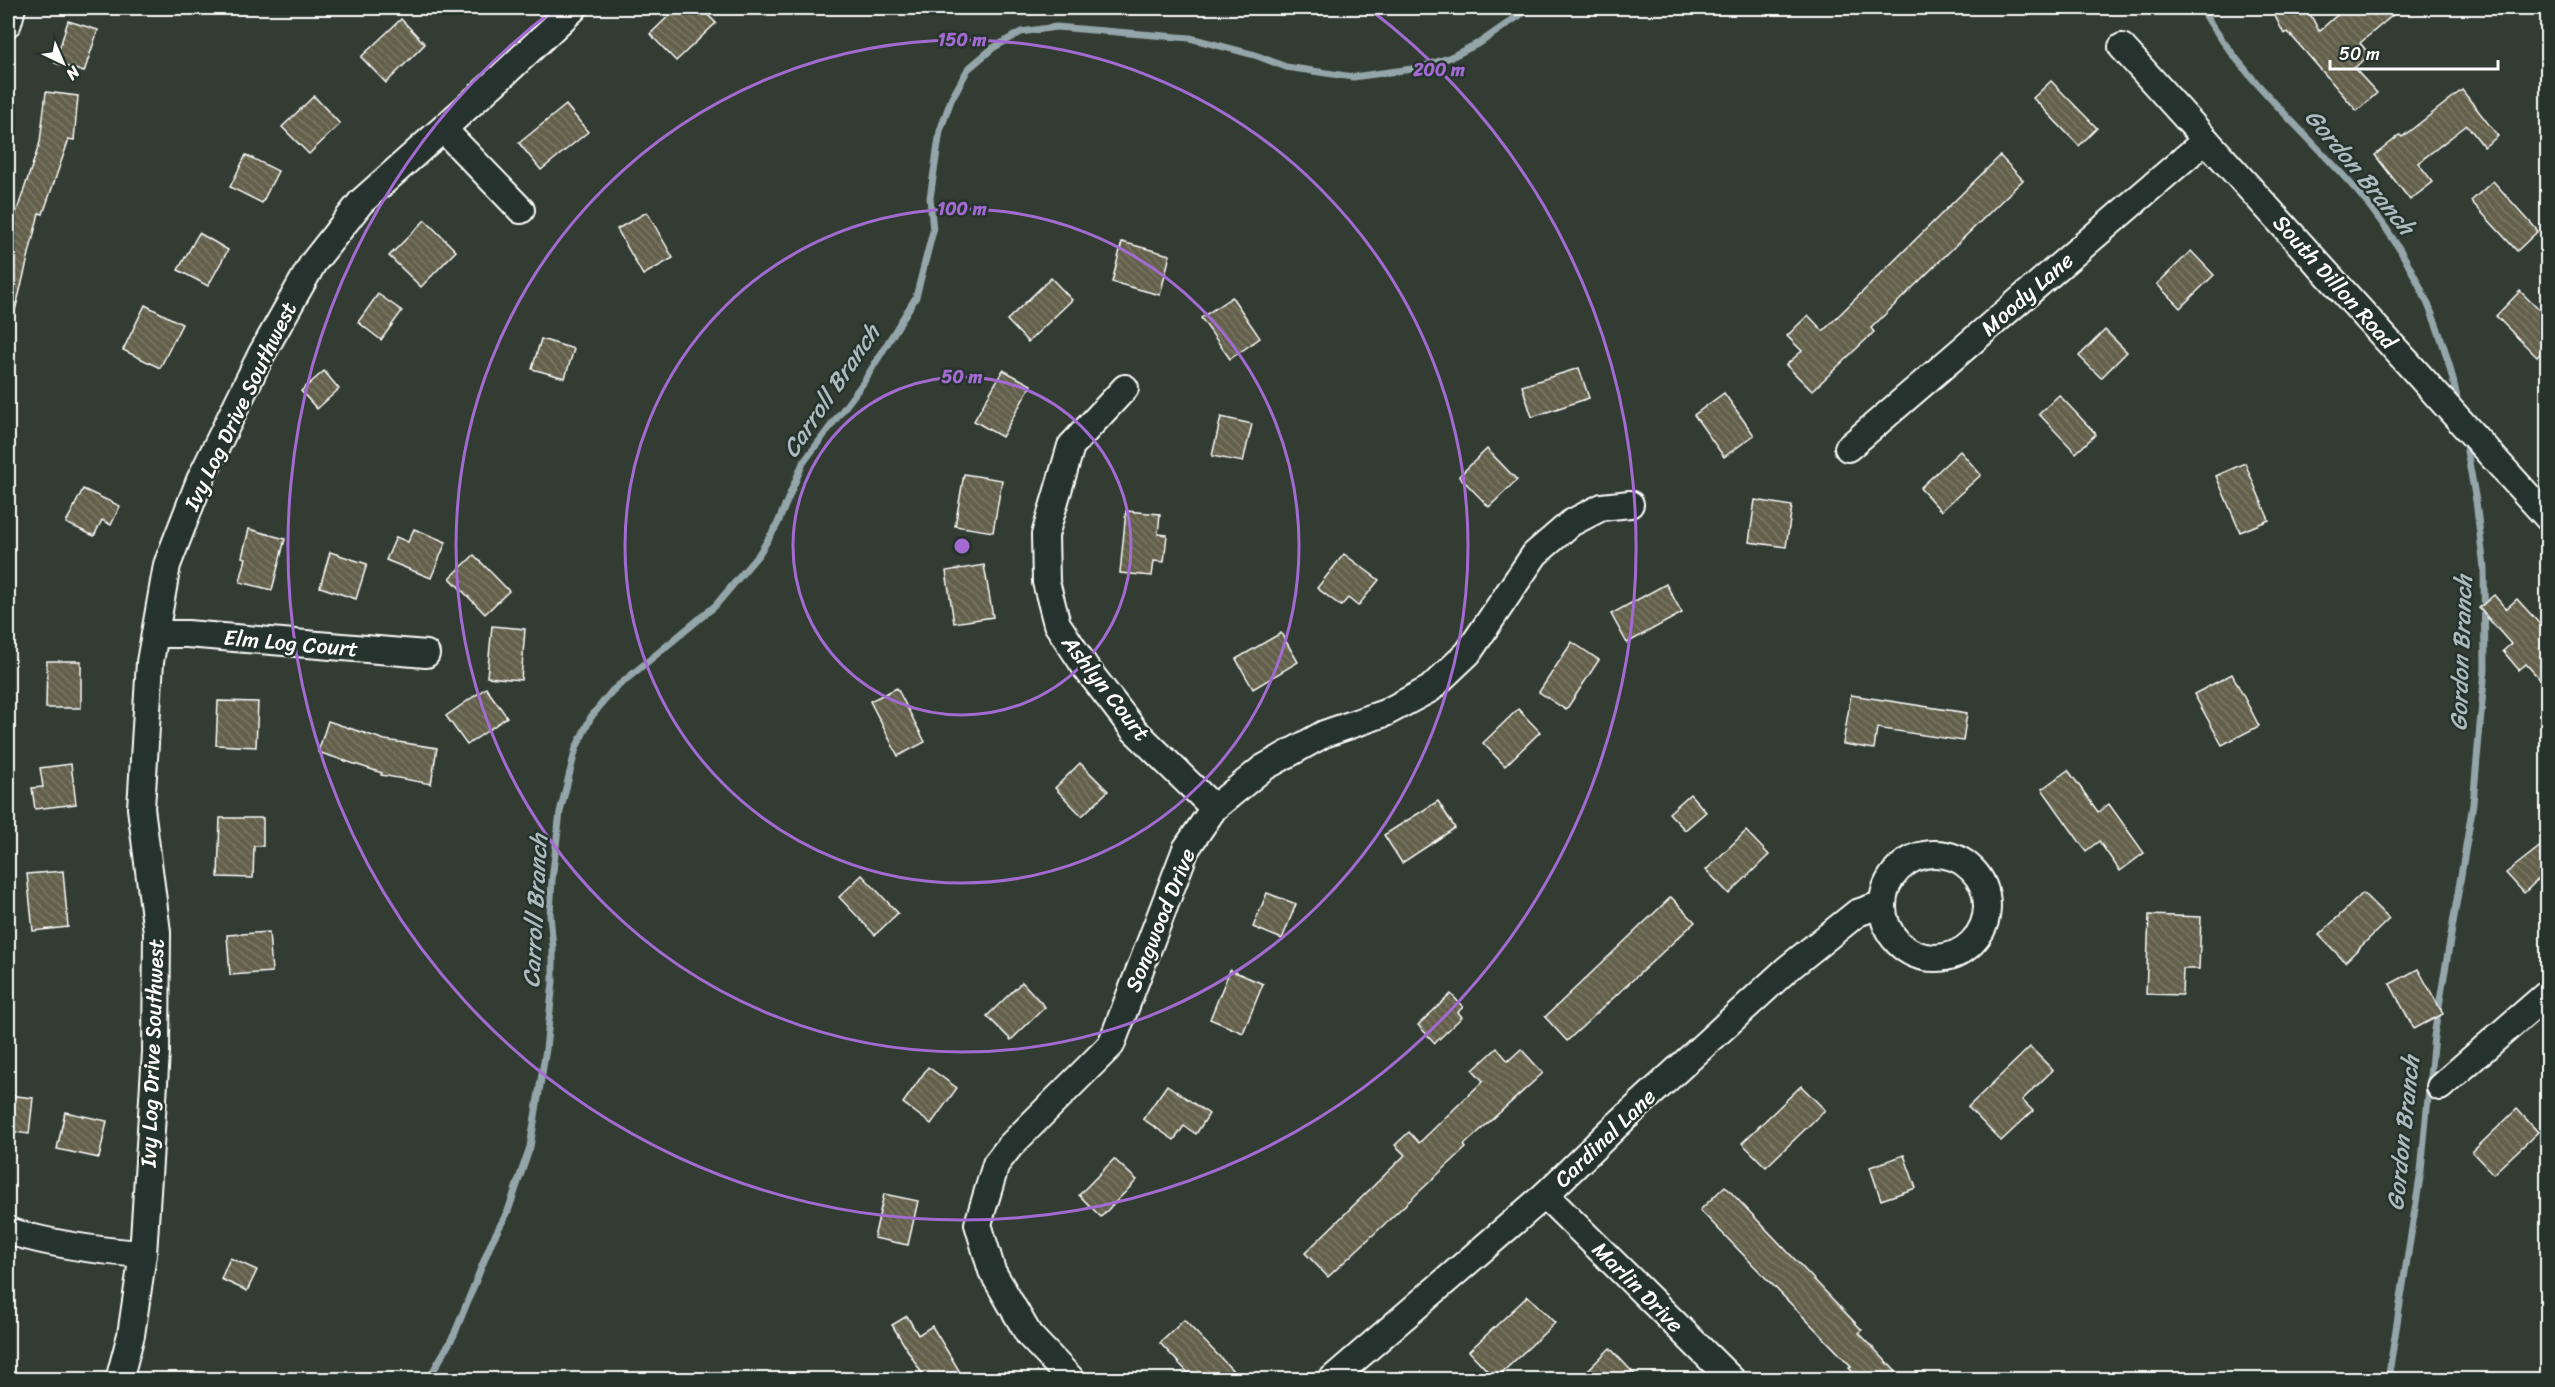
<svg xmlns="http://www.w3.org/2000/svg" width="2555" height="1387" viewBox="0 0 2555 1387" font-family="Sriracha,sans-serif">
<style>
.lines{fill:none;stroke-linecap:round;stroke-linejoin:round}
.stream{stroke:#94a6aa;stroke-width:7}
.building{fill:url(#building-back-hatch);stroke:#fff;stroke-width:1.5}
.street-casing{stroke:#fff;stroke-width:30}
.street{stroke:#26332d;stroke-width:26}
.ring{fill:none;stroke:#a36bd2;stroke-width:3}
.labels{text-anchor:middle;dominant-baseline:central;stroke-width:5;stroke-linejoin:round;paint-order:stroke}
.street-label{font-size:22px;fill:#fff;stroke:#26332d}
.water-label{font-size:24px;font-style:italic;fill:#aebcc0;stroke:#26332d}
.centre{fill:#a36bd2;stroke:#26332d;stroke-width:3}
.ring-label{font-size:18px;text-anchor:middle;font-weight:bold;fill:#a36bd2;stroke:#26332d;stroke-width:5;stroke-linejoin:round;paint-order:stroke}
</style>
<defs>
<pattern id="building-back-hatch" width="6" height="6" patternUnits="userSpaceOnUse" patternTransform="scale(1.5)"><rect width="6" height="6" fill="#625f4b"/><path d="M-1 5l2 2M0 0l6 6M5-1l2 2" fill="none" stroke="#7a7766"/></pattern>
</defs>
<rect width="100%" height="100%" fill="#323c33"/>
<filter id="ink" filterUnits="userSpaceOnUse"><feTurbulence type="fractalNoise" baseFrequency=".0167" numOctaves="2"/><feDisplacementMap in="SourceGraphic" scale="12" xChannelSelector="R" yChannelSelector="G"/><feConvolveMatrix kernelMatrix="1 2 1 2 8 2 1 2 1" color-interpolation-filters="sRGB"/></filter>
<g filter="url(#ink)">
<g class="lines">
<!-- stream -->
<g class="stream">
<path d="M2201,8C2244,80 2303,129 2358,192C2412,255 2444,326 2459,408"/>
<path d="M428,1380L454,1335L492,1241L508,1211L530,1147L546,1049L553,982V947L550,914L552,880L560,812L576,748L591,717L612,691L715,606L759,554L777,525L803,463L863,383L916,297L933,231L930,198L940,131L951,100L968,69L993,48L1021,32L1056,27L1190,38L1255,55L1286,67L1353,77L1419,68L1451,57L1481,42L1530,8"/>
<path d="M2388,1380L2421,1171L2434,1036L2473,804L2485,669L2484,568L2476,501L2465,440"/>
</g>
</g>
<!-- building -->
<g class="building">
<path d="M677,8H701L716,23L676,61L650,34Z"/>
<path d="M2271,8H2307L2319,31L2345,8H2401L2360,43L2370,55L2354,68L2377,93L2357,111L2288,32L2284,34Z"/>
<path d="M401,19L425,44L386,83L361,57Z"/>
<path d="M68,21L98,30L84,72L55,63Z"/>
<path d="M2051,81L2097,128L2079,146L2033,98Z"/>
<path d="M2462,90L2498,136L2484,147L2467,125L2418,163L2433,182L2410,200L2375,155L2400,135L2402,137Z"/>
<path d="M46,92L78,96L74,140L69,139L43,214L39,213L14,315L8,314V237L40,142Z"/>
<path d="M314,96L340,124L309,154L282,127Z"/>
<path d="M566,105L588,132L541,170L519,143Z"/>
<path d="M246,155L278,171L262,203L230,187Z"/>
<path d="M2000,156L2023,180L1871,328L1874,332L1812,391L1786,365L1802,351L1787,336L1808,315L1823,331Z"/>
<path d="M2493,181L2538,231L2517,251L2471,201Z"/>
<path d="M647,212L673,258L643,275L617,229Z"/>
<path d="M425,220L456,251L421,287L389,256Z"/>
<path d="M199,233L228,250L208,286L178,270Z"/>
<path d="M1122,242L1170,255L1160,295L1112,282Z"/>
<path d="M2191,251L2214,275L2180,308L2157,284Z"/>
<path d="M1051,278L1072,300L1028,342L1007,320Z"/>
<path d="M2520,291L2547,318V347L2537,357L2496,316Z"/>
<path d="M378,294L402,311L381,340L358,322Z"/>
<path d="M1232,297L1260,338L1230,359L1201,318Z"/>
<path d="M145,305L182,324L160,368L123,350Z"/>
<path d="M2105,330L2127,352L2101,378L2079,356Z"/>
<path d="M541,339L574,349L565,378L532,369Z"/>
<path d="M1579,368L1589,398L1532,417L1522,386Z"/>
<path d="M1003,370L1031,385L1002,437L974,421Z"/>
<path d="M324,371L339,389L317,409L301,391Z"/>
<path d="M1724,393L1754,435L1724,457L1694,415Z"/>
<path d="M2059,395L2096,434L2076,453L2039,414Z"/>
<path d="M1221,417L1252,424L1243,462L1212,456Z"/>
<path d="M1487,449L1517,480L1489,507L1459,476Z"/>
<path d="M1960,451L1981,475L1941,511L1920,488Z"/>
<path d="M2245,463L2269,520L2240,532L2216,476Z"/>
<path d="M964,474L1002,480L993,532L955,526Z"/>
<path d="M83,489L120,506L111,525L102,520L94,536L66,523Z"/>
<path d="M1755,500L1792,506L1786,547L1749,542Z"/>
<path d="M1126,511L1160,514L1158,534L1167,535L1164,562L1154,561L1152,576L1120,573Z"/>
<path d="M249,529L285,539L272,590L240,582L246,558L242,557Z"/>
<path d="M414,529L446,542L431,578L386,560L396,537L408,542Z"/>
<path d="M330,552L367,564L356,599L320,587Z"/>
<path d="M1344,554L1379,580L1358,606L1348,598L1341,606L1317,588Z"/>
<path d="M474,555L509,591L485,614L450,578Z"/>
<path d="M984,565L993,617L954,623L946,571Z"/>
<path d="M1666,584L1682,613L1627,643L1611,614Z"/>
<path d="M2494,595L2506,609L2517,599L2547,632V687L2526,664L2519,670L2503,651L2511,644L2479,608Z"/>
<path d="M492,626L525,629L521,680L487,677Z"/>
<path d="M1281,633L1298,662L1253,689L1236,659Z"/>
<path d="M1572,642L1599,660L1566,710L1539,692Z"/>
<path d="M47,661H81V708H46Z"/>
<path d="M2232,674L2259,726L2222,745L2194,694Z"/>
<path d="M486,688L507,717L467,745L446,716Z"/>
<path d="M897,688L925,742L898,756L870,701Z"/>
<path d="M1851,695L1967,713L1963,741L1877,728L1874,749L1843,744Z"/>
<path d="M218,701L258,702L256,747L216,745Z"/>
<path d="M1518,709L1540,732L1505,766L1483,743Z"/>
<path d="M328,721L385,740L437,748L431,784L381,775L382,773L318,752Z"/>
<path d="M1080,763L1108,791L1082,816L1055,788Z"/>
<path d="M71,764L76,804L35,809L32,788L43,787L40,768Z"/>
<path d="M2068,770L2098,812L2109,804L2144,853L2120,871L2099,841L2086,851L2042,789Z"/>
<path d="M1690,794L1706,812L1685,830L1669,813Z"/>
<path d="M1438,801L1455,828L1402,863L1384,835Z"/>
<path d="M220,818H263V846H254L253,878L218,877Z"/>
<path d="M1746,831L1769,855L1729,894L1706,870Z"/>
<path d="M2547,841V871L2524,893L2506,873Z"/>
<path d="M63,871L68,927L33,931L27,874Z"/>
<path d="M862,875L898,913L875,935L839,897Z"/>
<path d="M1267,893L1296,904L1282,939L1253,927Z"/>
<path d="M2363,893L2389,919L2345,962L2319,935Z"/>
<path d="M1671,897L1695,922L1567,1041L1545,1017Z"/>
<path d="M2149,915L2201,917L2199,969H2183L2182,995L2146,994Z"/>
<path d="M269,932L272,972L230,975L227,935Z"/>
<path d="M2418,969L2443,1014L2414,1029L2390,984Z"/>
<path d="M1230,970L1263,984L1243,1033L1210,1019Z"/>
<path d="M1022,982L1045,1007L1011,1040L987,1016Z"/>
<path d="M1451,994L1463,1007L1458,1012L1462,1017L1435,1043L1418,1025Z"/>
<path d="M2030,1047L2053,1070L2022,1100L2033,1111L2001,1141L1968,1107Z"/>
<path d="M1497,1048L1508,1061L1521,1049L1543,1073L1464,1145L1466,1148L1328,1277L1305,1253L1405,1155L1395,1145L1409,1132L1419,1143L1483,1081L1473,1070Z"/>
<path d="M928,1067L957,1088L931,1124L903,1103Z"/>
<path d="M1167,1085L1209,1114L1196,1134L1184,1126L1174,1140L1143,1119Z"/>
<path d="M1801,1086L1825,1110L1766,1167L1742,1143Z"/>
<path d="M8,1095L33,1098L29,1134L8,1131Z"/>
<path d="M2517,1109L2538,1132L2493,1174L2472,1152Z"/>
<path d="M65,1112L107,1121L99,1158L57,1149Z"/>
<path d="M1904,1155L1916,1188L1881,1200L1870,1167Z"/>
<path d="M1114,1159L1137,1180L1101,1217L1079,1195Z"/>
<path d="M1725,1186L1862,1330L1859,1333L1904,1380H1860L1849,1368L1851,1366L1700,1210Z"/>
<path d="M884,1194L918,1201L908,1245L874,1238Z"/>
<path d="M230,1258L257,1270L247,1291L221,1279Z"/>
<path d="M1528,1296L1555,1323L1495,1379L1469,1351Z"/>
<path d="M907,1316L918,1335L932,1326L960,1372L947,1380H926L892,1325Z"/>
<path d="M1184,1320L1242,1380H1195L1160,1343Z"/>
<path d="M1610,1348L1640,1380H1578Z"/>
</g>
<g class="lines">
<!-- street casing -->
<g class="street-casing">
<g id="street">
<path d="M8,23L12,8"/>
<path d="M2122,47L2548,518"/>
<path d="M443,129L521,210"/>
<path d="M1125,388L1071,446L1045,535L1046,582L1057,624L1086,668L1134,730L1214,808"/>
<path d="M1848,448L2206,140"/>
<path d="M155,634H187L426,654"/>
<circle cx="1935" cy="906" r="52"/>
<path d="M2440,1087L2548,993"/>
<path d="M1545,1195L1732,1380"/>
<path d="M8,1231C51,1244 98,1251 143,1254"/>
<path d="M119,1380L131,1335L143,1254L156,1052L157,932L141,808L150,662L167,565L200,480L261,355L313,263L361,202L502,76L574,8"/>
<path d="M1072,1380L1029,1335L992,1271L978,1224L996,1164L1010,1146L1111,1045L1186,849L1214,808L1263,768L1324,734L1385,713L1430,689L1468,653L1535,554L1571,523L1602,507L1630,504"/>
<path d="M1331,1380L1545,1195L1616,1126L1786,970L1857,913L1883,904"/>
</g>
</g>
<!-- street -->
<use href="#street" class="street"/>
</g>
</g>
<!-- distance rings -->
<g class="ring">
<circle cx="962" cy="546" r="169"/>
<circle cx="962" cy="546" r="337"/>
<circle cx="962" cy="546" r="506"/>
<path d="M1368 8A674 674 0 1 1 556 8"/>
</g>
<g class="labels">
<!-- street labels -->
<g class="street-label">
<text transform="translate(2335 282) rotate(48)">South Dillon Road</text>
<text transform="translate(2027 294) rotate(-41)">Moody Lane</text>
<text transform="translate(240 406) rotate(-64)">Ivy Log Drive Southwest</text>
<text transform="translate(291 643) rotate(5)">Elm Log Court</text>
<text transform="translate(1106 688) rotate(52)">Ashlyn Court</text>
<text transform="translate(1160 920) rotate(-68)">Songwood Drive</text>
<text transform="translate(152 1053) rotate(-88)">Ivy Log Drive Southwest</text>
<text transform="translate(1605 1138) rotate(-44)">Cardinal Lane</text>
<text transform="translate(1638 1287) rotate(45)">Marlin Drive</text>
</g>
<!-- water labels -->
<g class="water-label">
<text transform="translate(2360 172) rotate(50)">Gordon Branch</text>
<text transform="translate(831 391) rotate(-56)">Carroll Branch</text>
<text transform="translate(2461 653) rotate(-88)">Gordon Branch</text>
<text transform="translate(535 911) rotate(-87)">Carroll Branch</text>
<text transform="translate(2403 1133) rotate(-84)">Gordon Branch</text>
</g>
</g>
<circle cx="962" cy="546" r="9" class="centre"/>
<g class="ring-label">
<text x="962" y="46">150 m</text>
<text x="1439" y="76">200 m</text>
<text x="962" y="215">100 m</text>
<text x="962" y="383">50 m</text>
</g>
<!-- margin -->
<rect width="2555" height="1387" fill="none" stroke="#26332d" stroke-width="30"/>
<rect x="15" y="15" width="2525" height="1357" fill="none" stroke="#fff" stroke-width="2" filter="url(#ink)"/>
<!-- north arrow -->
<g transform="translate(63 63) rotate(136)" stroke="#26332d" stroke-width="4.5" paint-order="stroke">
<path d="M0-4.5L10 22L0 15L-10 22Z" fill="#ffffff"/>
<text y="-9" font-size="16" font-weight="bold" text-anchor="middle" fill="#ffffff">N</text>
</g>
<!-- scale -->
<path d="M2330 60v9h168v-9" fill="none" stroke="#ffffff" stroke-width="3"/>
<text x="2339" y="60" font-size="18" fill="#ffffff" stroke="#26332d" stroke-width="4.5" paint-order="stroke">50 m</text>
</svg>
